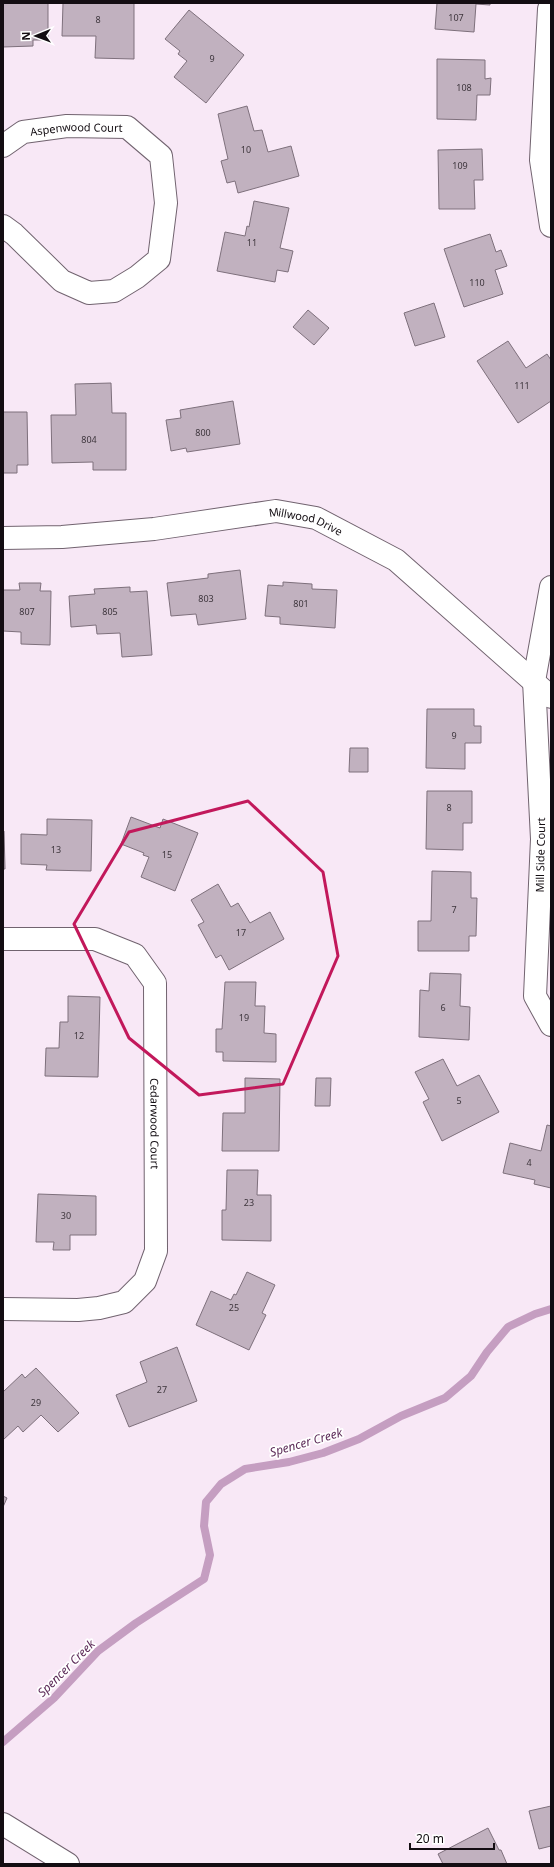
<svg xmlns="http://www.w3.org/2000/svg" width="554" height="1867" viewBox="0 0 554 1867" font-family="'Noto Sans',sans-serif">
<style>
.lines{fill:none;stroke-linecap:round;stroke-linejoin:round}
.stream{stroke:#c59ec1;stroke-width:8}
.building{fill:#c1b1bf;stroke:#7e707c}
.minor-casing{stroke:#71636f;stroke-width:24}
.minor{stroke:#fff;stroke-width:22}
.marked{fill:none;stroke:#c2185b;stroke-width:3;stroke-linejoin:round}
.labels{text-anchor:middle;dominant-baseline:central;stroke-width:3.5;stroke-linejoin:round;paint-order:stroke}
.number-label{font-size:9px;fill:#3e363d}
.street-label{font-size:11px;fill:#130d12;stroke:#fff}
.water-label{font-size:12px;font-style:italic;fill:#5d2c59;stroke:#fff}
</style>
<rect width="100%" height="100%" fill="#f8e8f6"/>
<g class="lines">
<!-- stream -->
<path class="stream" d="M3,1742L54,1698L98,1651L136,1623L204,1579L210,1555L204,1526L206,1502L221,1484L245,1469L289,1462L323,1453L359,1439L401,1416L445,1398L471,1376L487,1352L508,1327L535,1314L551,1309"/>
</g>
<!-- building -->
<g class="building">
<path d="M3,3H48V40H33V46L3,47Z"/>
<path d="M63,3H134V59L95,58L96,36H62Z"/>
<path d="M437,3H490V5L476,4L474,32L435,29Z"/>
<path d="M189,10L244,55L206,103L174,77L187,61L178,54L180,51L165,39Z"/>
<path d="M437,59L485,60V79L491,78L490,95H477L476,120L437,119Z"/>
<path d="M247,106L254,131L262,130L268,152L291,146L299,176L238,193L235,181L227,183L221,161L228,159L218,114Z"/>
<path d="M482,149L483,180H474L475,209H439L438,150Z"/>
<path d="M254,201L289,208L280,248L293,251L288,272L277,270L275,282L217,271L225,232L245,236L247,226L249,227Z"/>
<path d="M490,234L496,252L501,250L507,266L495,270L503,294L464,307L444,249Z"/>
<path d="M434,303L445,337L415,346L404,313Z"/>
<path d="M308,310L329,328L314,345L293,327Z"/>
<path d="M508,341L526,368L547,354L551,360V401L518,423L477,361Z"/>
<path d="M111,383L112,413H126V470H93V462L52,463L51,415H76L75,384Z"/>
<path d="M233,401L240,444L187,452L186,448L171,451L166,420L181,418L180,410Z"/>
<path d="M3,412H27L28,465H17V473H3Z"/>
<path d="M240,570L246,619L198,625L196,614L171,616L167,583L208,578V574Z"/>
<path d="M283,582L312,584V589L337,590L335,628L280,624V617L265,616L268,585L283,586Z"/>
<path d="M19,583H41L40,591H51L50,645L21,644V632L3,631V590H20Z"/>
<path d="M130,587V592L147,591L152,655L122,657L120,633L97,634L96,625L71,627L69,596L95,594L94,589Z"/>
<path d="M427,709H474V726H481V743H465V769L426,768Z"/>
<path d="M350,748H368V772H349Z"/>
<path d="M427,791H472V823H463V850L426,849Z"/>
<path d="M131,817L160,828L163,819L198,833L175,891L141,877L149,857L143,855L144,853L121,844Z"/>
<path d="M47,819L92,820L91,871L46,870L47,865L21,864V834L47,835Z"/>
<path d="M3,831H4L5,869H3Z"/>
<path d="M432,871L471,872V898H477L476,936H469V951H418V921H431Z"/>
<path d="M218,884L231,907L238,903L250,923L270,912L284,939L229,970L221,955L216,958L198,925L204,922L191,900Z"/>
<path d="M430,973L461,974L460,1006L470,1007L469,1040L419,1037L420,990L429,991Z"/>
<path d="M225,982H256L255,1006H265L264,1033L276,1034V1062L223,1061V1052H216V1029H222Z"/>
<path d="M68,996L100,997L98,1077L45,1076L46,1048H59L60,1022H68Z"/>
<path d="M443,1059L457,1086L479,1075L499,1112L442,1141L423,1102L429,1099L415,1072Z"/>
<path d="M245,1078L280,1079L279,1151H222L223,1113H245Z"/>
<path d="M316,1078H331L330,1106H315Z"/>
<path d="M547,1125L551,1126V1188L534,1184L535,1180L503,1173L510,1143L541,1151Z"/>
<path d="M227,1170H258L257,1195H271V1241L222,1240V1210H226Z"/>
<path d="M38,1194L96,1196V1235H70V1250H53L54,1242H36Z"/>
<path d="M247,1272L275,1285L262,1313L266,1315L249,1350L196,1325L211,1291L231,1300L234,1294L236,1295Z"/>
<path d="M177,1347L197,1401L129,1427L116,1395L147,1382L140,1362Z"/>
<path d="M36,1368L79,1413L58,1432L41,1415L23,1432L18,1426L3,1440V1392L22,1374L25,1378Z"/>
<path d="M3,1496L7,1498L3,1507Z"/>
<path d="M551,1806V1846L539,1849L529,1811Z"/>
<path d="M488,1828L499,1850H501L507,1864H443L438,1854Z"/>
</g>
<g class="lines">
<!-- minor casing -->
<g class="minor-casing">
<g id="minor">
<path d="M551,4L549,9L541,160L551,226"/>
<path id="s1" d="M3,146L23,132L67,126L127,127L161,156L166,203L159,259L137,277L114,291L89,293L62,281L14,234L3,226"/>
<path id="s2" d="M3,538L62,537L154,529L276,511L316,518L396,560L551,697"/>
<path d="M551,587L534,681L542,839L535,996L551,1025"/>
<path id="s3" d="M3,939H95L135,955L155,983L156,1251L145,1281L124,1302L99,1308L78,1310L3,1309"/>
<path d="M3,1824L68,1864"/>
</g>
</g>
<!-- minor -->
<use href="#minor" class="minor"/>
</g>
<!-- marked area -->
<path class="marked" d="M248,801L323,872L338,956L283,1084L199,1095L129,1038L74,924L129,832Z"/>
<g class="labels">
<!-- number labels -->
<g class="number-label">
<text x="456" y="17">107</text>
<text x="98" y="19">8</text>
<text x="212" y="58">9</text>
<text x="464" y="87">108</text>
<text x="246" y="149">10</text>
<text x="460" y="165">109</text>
<text x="252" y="242">11</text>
<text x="477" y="282">110</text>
<text x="522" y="385">111</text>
<text x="203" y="432">800</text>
<text x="89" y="439">804</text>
<text x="206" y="598">803</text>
<text x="301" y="603">801</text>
<text x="27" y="611">807</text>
<text x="110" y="611">805</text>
<text x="454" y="735">9</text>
<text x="449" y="807">8</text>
<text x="56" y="849">13</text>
<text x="167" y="854">15</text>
<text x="454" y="909">7</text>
<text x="241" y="932">17</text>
<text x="443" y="1007">6</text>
<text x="244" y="1017">19</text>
<text x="79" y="1035">12</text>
<text x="459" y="1100">5</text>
<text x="529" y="1162">4</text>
<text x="249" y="1202">23</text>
<text x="66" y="1215">30</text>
<text x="234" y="1307">25</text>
<text x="162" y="1389">27</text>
<text x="36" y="1402">29</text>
</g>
<!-- street labels -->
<g class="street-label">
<text stroke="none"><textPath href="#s1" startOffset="78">Aspenwood Court</textPath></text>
<text stroke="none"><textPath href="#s2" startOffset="306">Millwood Drive</textPath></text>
<text transform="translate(540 855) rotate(-89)">Mill Side Court</text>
<text stroke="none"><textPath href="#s3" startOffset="310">Cedarwood Court</textPath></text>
</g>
<!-- water labels -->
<g class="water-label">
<text transform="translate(306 1442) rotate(-16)">Spencer Creek</text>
<text transform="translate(66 1668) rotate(-45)">Spencer Creek</text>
</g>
</g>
<!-- border -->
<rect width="554" height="1867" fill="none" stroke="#130d12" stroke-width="8"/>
<!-- north arrow -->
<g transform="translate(36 36) rotate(269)" stroke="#ffffff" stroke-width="3" paint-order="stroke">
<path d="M0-3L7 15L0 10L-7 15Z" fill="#130d12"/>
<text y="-6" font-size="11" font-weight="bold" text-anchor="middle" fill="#130d12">N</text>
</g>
<!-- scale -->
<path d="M410 1843v6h84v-6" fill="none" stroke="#130d12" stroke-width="2"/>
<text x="416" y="1843" font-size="12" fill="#130d12" stroke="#ffffff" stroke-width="3" paint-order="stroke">20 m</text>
</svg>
